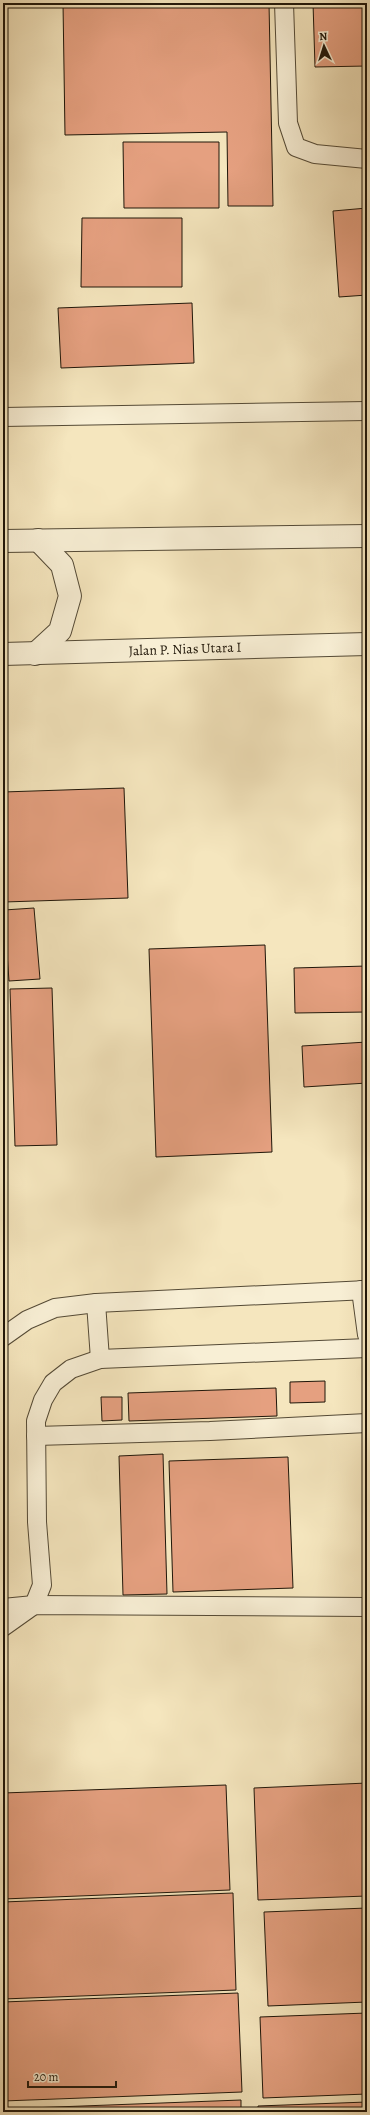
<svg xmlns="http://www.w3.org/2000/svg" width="370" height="2115" viewBox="0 0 370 2115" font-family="Alegreya,serif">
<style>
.building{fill:#e5a080;stroke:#1f1609}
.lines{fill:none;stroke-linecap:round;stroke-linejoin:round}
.lane-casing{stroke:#544a36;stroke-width:20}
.street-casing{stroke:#544a36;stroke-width:24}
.lane{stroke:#f8efd5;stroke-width:18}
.street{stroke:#f8efd5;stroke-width:22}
.labels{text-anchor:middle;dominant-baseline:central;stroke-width:4;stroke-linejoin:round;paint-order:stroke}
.street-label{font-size:14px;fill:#1f1609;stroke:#f8efd5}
</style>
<rect width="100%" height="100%" fill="#f5e6be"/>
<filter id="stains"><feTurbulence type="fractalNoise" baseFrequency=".005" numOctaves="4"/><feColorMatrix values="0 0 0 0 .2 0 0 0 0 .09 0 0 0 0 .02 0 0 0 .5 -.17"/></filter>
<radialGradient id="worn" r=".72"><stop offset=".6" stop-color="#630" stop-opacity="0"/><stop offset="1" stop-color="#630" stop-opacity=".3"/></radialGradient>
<!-- building -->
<g class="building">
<path d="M63,3H269L273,206H228L227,132L65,135Z"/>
<path d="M313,3H367V66L315,67Z"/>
<path d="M123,142H219V208H124Z"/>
<path d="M367,208V295L339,297L333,211Z"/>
<path d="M82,218H182V287H81Z"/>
<path d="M192,303L194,363L61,368L58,308Z"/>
<path d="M124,788L128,898L4,902L3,792Z"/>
<path d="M34,908L40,979L9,981L4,910Z"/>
<path d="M265,945L272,1152L156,1157L149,949Z"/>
<path d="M367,966V1012L295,1013L294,968Z"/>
<path d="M52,988L57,1145L15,1146L10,989Z"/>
<path d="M367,1042V1083L304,1087L302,1046Z"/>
<path d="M325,1381V1402L290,1403V1382Z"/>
<path d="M276,1388L277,1416L129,1421L128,1393Z"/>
<path d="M101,1397H122V1420L102,1421Z"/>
<path d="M163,1454L167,1594L123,1595L119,1456Z"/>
<path d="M288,1457L293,1588L173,1592L169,1461Z"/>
<path d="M367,1783V1896L258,1900L254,1788Z"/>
<path d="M226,1785L230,1890L3,1899V1793Z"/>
<path d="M233,1893L236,1990L3,1999V1902Z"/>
<path d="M367,1908V2002L268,2006L264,1912Z"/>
<path d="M238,1993L242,2092L3,2101V2002Z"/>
<path d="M367,2013V2094L263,2098L260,2017Z"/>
<path d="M241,2100V2112H3V2109Z"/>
<path d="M367,2102V2112H258V2106Z"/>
</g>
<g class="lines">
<!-- lane casing -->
<g class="lane-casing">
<g id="lane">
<path d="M284,3L288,123L296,147L315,154L367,159"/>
<path d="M3,417L367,411"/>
<path d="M361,1290L367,1335"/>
<path d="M96,1303L100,1359"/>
<path d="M3,1337L27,1320L55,1308L96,1303L367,1290"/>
<path d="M36,1436L210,1431L367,1423"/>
<path d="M3,1608L34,1605L367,1607"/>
<path d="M3,1627L34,1605L42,1585L37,1522L36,1421L43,1400L53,1383L71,1369L100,1359L367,1348"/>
</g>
</g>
<!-- street casing -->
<g class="street-casing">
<g id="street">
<path d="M3,541L367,536"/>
<path d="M3,654L367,644"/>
<path d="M35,654L60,631L70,596L62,565L38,540"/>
</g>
</g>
<!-- lane -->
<use href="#lane" class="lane"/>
<!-- street -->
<use href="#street" class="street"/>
</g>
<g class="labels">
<!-- street labels -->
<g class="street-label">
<text transform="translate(185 649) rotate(-2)">Jalan P. Nias Utara I</text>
</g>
</g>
<!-- margin -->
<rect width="370" height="2115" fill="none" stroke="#f5e6be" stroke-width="16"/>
<rect x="4" y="4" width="362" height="2107" fill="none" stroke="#1f1609" stroke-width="2"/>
<rect x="8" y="8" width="354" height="2099" fill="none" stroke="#1f1609"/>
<!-- north arrow -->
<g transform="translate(324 46) rotate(356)" stroke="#f8efd5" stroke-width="3" paint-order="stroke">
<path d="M0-3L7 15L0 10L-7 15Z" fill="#1f1609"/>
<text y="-6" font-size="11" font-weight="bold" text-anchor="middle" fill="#1f1609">N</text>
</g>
<!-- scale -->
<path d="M28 2081v6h88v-6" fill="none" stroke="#1f1609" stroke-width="2"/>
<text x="34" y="2081" font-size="12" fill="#1f1609" stroke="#f8efd5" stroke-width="3" paint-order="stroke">20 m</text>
<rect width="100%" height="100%" filter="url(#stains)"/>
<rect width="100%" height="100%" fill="url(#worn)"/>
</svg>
